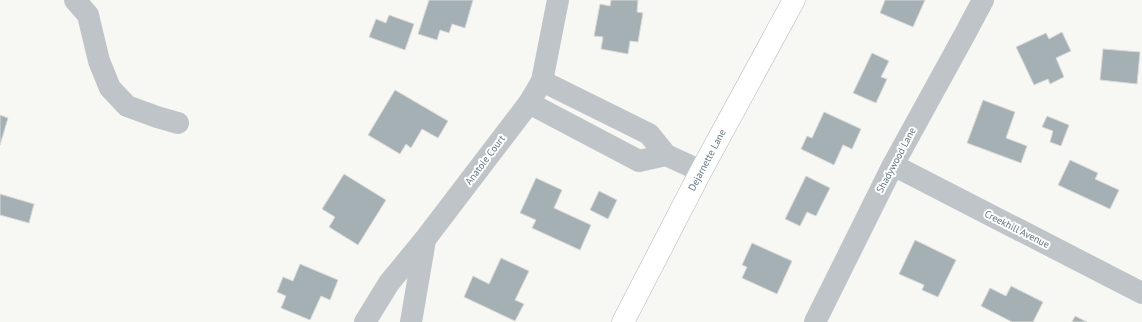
<svg xmlns="http://www.w3.org/2000/svg" width="1142" height="322" viewBox="0 0 1142 322" font-family="'PT Sans',sans-serif">
<style>
.building{fill:#a5b0b4;stroke:#d9d9d7}
.lines{fill:none;stroke-linecap:round;stroke-linejoin:round}
.major-casing{stroke:#b2b8bb;stroke-width:23}
.minor{stroke:#bec4c7;stroke-width:22}
.major{stroke:#fff;stroke-width:22}
.labels{text-anchor:middle;dominant-baseline:central;stroke-width:4;stroke-linejoin:round;paint-order:stroke}
.street-label{font-size:10px;fill:#627680;stroke:#fff}
</style>
<rect width="100%" height="100%" fill="#f7f7f4"/>
<!-- building -->
<g class="building">
<path d="M429,0H473L465,28L452,24L449,33L440,30L437,40L418,34Z"/>
<path d="M611,0H638L637,12L643,13L638,42L630,41L628,54L601,49L603,37L594,36L600,4L610,6Z"/>
<path d="M885,0H925L913,27L880,13Z"/>
<path d="M389,15L414,24L405,50L369,37L376,19L386,23Z"/>
<path d="M1062,32L1071,51L1056,58L1064,77L1050,84L1048,79L1034,85L1016,47L1046,33L1049,39Z"/>
<path d="M1103,49L1140,52L1137,84L1100,80Z"/>
<path d="M872,53L889,61L881,77L887,79L876,103L853,93Z"/>
<path d="M395,90L448,121L438,138L422,129L411,148L406,144L400,154L368,135Z"/>
<path d="M983,100L1015,112L1006,138L1027,146L1021,163L967,143Z"/>
<path d="M824,112L861,129L852,149L843,145L834,165L801,149L807,136L812,138Z"/>
<path d="M0,115L8,118L0,145Z"/>
<path d="M1047,116L1069,125L1061,146L1050,142L1053,131L1042,127Z"/>
<path d="M1070,160L1098,173L1095,179L1119,190L1110,209L1058,185Z"/>
<path d="M344,174L386,200L358,245L329,227L335,217L322,209Z"/>
<path d="M806,176L830,188L816,216L807,212L800,226L785,219Z"/>
<path d="M536,178L562,190L554,208L591,225L580,250L532,228L536,220L520,213Z"/>
<path d="M599,191L617,200L608,219L590,210Z"/>
<path d="M0,194L34,204L29,223L0,215Z"/>
<path d="M915,240L956,260L938,297L922,290L924,285L899,274Z"/>
<path d="M752,243L792,261L777,294L742,278L747,267L742,265Z"/>
<path d="M501,258L529,271L515,300L524,304L515,321L464,297L473,276L489,284Z"/>
<path d="M300,264L338,280L330,300L321,296L310,320L281,308L286,296L277,292L283,277L293,281Z"/>
<path d="M1011,286L1043,302L1033,322H1012L981,306L990,288L1006,296Z"/>
<path d="M1075,316L1087,322H1072Z"/>
</g>
<g class="lines">
<!-- major casing -->
<g class="major-casing">
<path id="major" d="M623,322L701,171L794,0"/>
</g>
<!-- minor -->
<g class="minor">
<path d="M75,0L88,15L99,61L110,88L127,106L157,117L178,123"/>
<path d="M542,81L649,134L666,155L701,171"/>
<path d="M529,103L639,161L666,155"/>
<path d="M893,165L1142,293"/>
<path d="M365,322L389,283L426,238L529,103L542,81L558,0"/>
<path d="M411,322L425,240"/>
<path d="M815,322L893,165L965,34L983,0"/>
</g>
<!-- major -->
<use href="#major" class="major"/>
</g>
<g class="labels">
<!-- street labels -->
<g class="street-label">
<text transform="translate(485 160) rotate(-53)">Anatole Court</text>
<text transform="translate(707 160) rotate(-62)">Dejarnette Lane</text>
<text transform="translate(896 160) rotate(-62)">Shadywood Lane</text>
<text transform="translate(1017 229) rotate(27)">Creekhill Avenue</text>
</g>
</g>
</svg>
